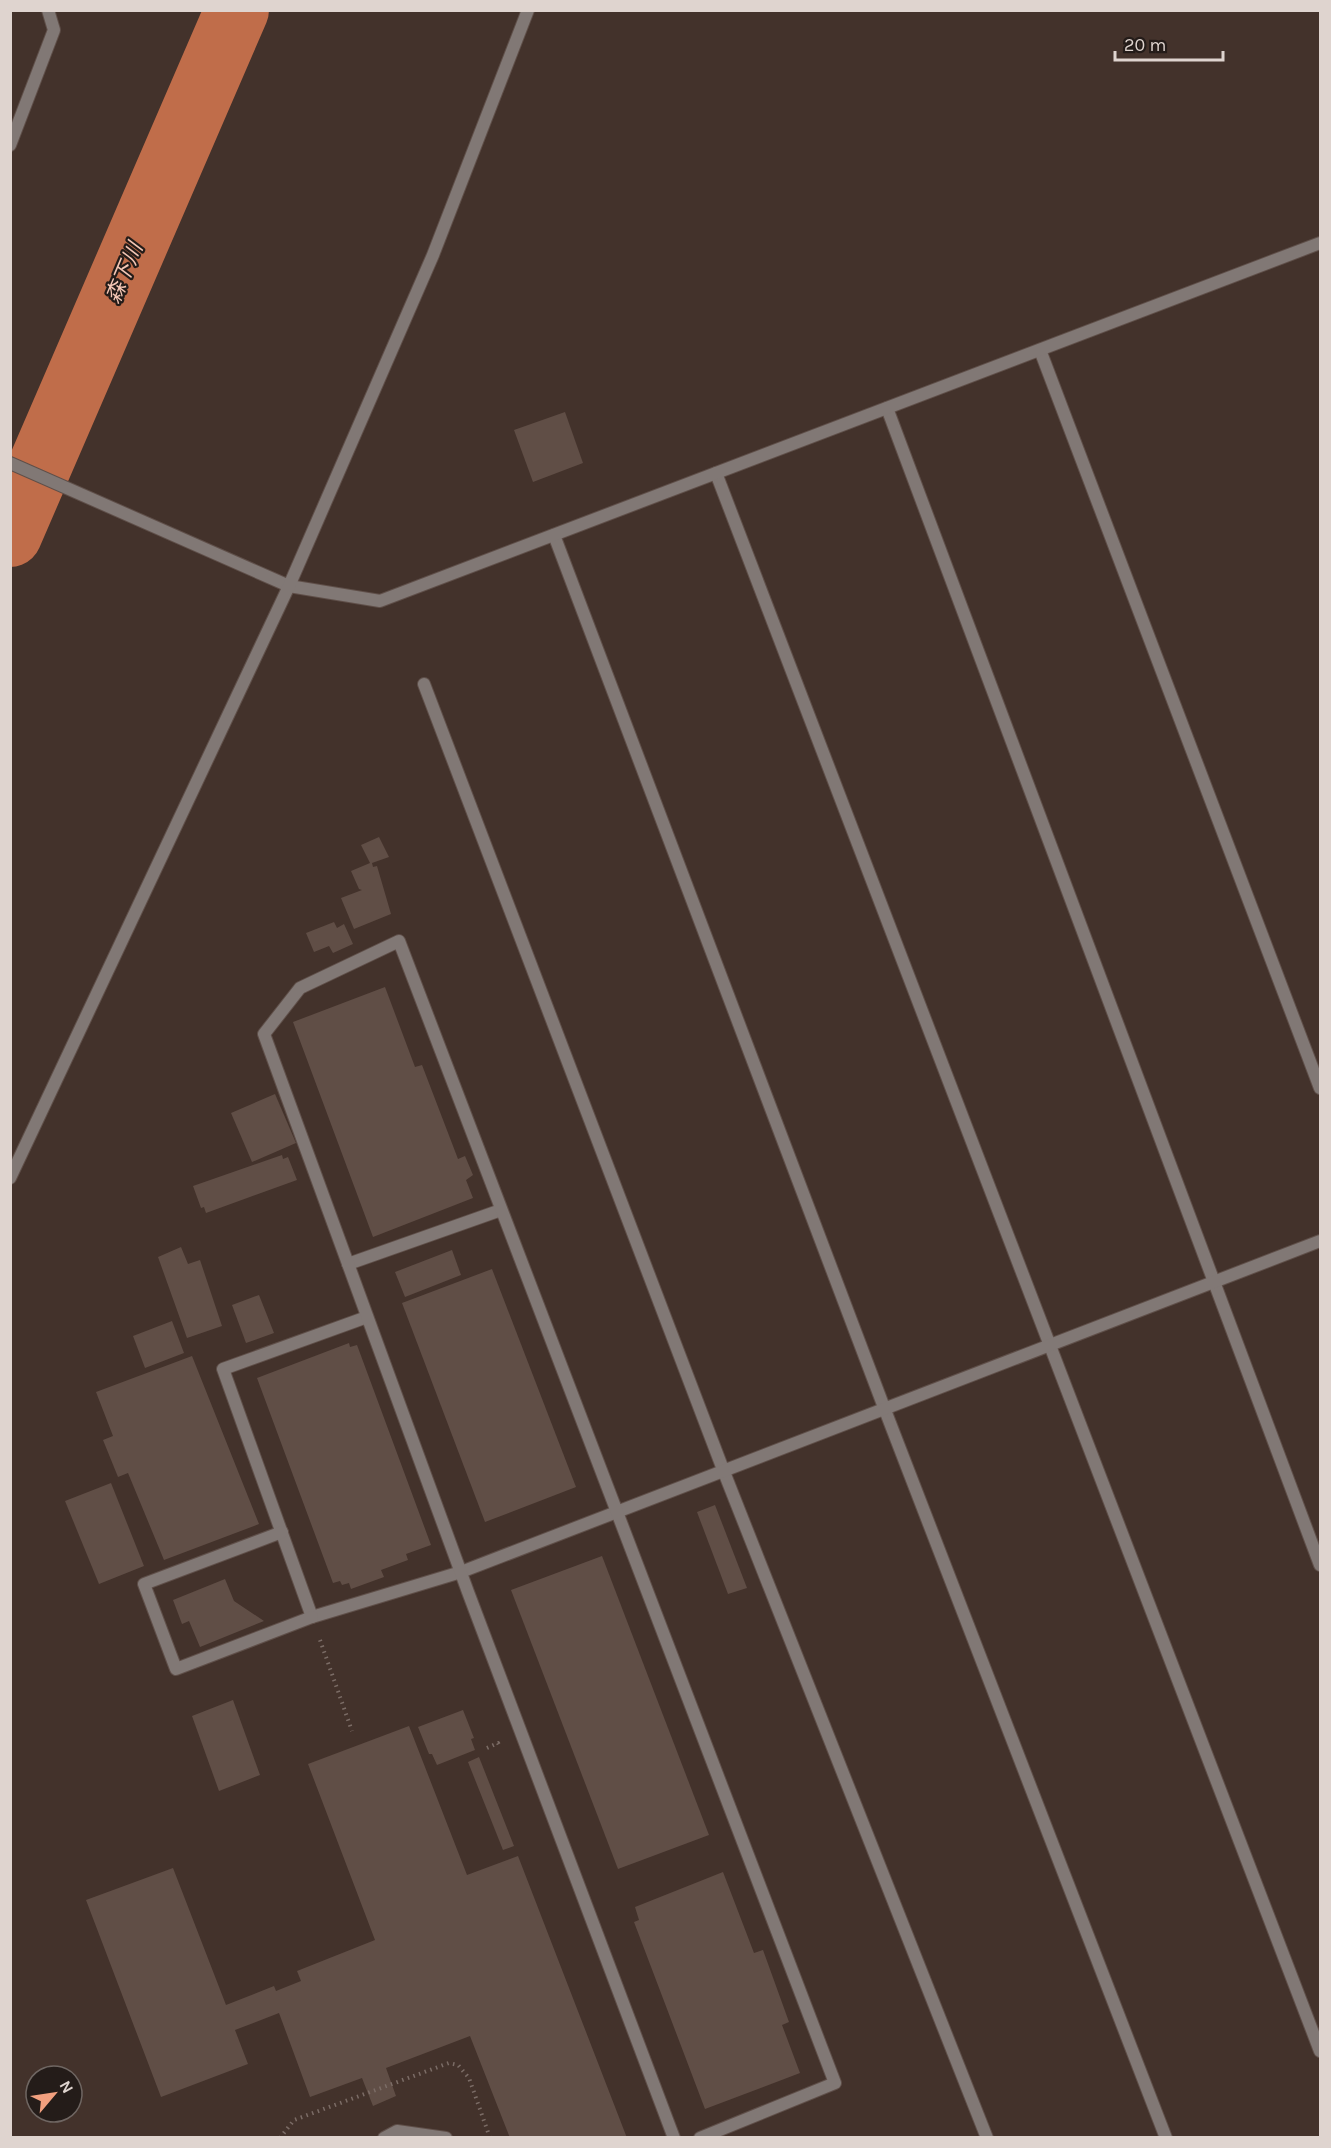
<svg xmlns="http://www.w3.org/2000/svg" width="1331" height="2148" viewBox="0 0 1331 2148" font-family="Karla,'Noto Sans JP',sans-serif">
<style>
.lines{fill:none;stroke-linecap:round;stroke-linejoin:round}
.river{stroke:#c06d4a;stroke-width:64}
.building{fill:#604e46}
.service-casing{stroke:#5f4f49;stroke-width:14}
.minor-casing{stroke:#5f4f49;stroke-width:14}
.tertiary-casing{stroke:#5f4f49;stroke-width:14}
.path{stroke:#7b6c66;stroke-width:4;stroke-dasharray:1.5 4.5;stroke-linecap:butt}
.service{stroke:#817875;stroke-width:12}
.minor{stroke:#817875;stroke-width:12}
.tertiary{stroke:#817875;stroke-width:12}
.labels{text-anchor:middle;dominant-baseline:central;stroke-width:4.5;stroke-linejoin:round;paint-order:stroke}
.water-label{font-size:21px;font-style:italic;fill:#f5c7b5;stroke:#241c19}
</style>
<rect width="100%" height="100%" fill="#43322b"/>
<g class="lines">
<!-- river -->
<path class="river" d="M10,535L237,10"/>
</g>
<!-- building -->
<g class="building">
<path d="M565,412L583,463L533,482L514,430Z"/>
<path d="M379,837L389,857L372,863L373,867L377,866L391,914L354,929L341,898L362,890L359,889L351,871L370,863L361,845Z"/>
<path d="M334,922L337,928L344,924L353,944L333,953L329,946L314,952L306,933Z"/>
<path d="M385,987L415,1067L422,1065L458,1159L465,1156L473,1175L466,1180L473,1198L373,1237L293,1022Z"/>
<path d="M275,1094L296,1143L252,1162L231,1113Z"/>
<path d="M282,1155L283,1159L288,1157L297,1180L206,1213L204,1207L201,1208L193,1186Z"/>
<path d="M181,1247L188,1264L200,1260L222,1326L187,1338L158,1257Z"/>
<path d="M452,1250L461,1275L405,1297L395,1272Z"/>
<path d="M492,1269L576,1487L485,1522L402,1303Z"/>
<path d="M259,1295L274,1333L246,1343L232,1305Z"/>
<path d="M172,1321L184,1353L145,1368L133,1336Z"/>
<path d="M349,1343L350,1347L357,1345L431,1545L406,1554L408,1560L381,1570L384,1577L351,1589L349,1583L342,1585L340,1581L333,1583L257,1378Z"/>
<path d="M192,1356L259,1524L164,1560L128,1473L118,1477L103,1440L113,1436L96,1392Z"/>
<path d="M111,1483L144,1566L99,1584L65,1501Z"/>
<path d="M715,1505L747,1588L728,1594L697,1512Z"/>
<path d="M602,1556L709,1835L618,1869L511,1590Z"/>
<path d="M225,1579L234,1601L264,1621L200,1647L189,1621L182,1624L173,1600Z"/>
<path d="M233,1700L260,1775L219,1791L192,1716Z"/>
<path d="M463,1710L474,1738L471,1739L475,1750L437,1765L432,1754H429L418,1727Z"/>
<path d="M409,1726L467,1875L518,1856L627,2138H510L470,2036L386,2068L396,2096L373,2106L362,2078L310,2097L279,2013L235,2030L248,2064L161,2097L86,1900L173,1868L226,2005L274,1986L276,1991L301,1981L297,1971L375,1940L308,1764Z"/>
<path d="M479,1757L514,1846L503,1850L468,1762Z"/>
<path d="M723,1872L754,1953L763,1950L789,2022L782,2025L800,2073L705,2109L634,1922L639,1920L635,1907Z"/>
</g>
<g class="lines">
<!-- service casing -->
<g class="service-casing">
<g id="service">
<path d="M1040,350L1320,1088"/>
<path d="M887,408L1320,1565"/>
<path d="M716,473L1320,2051"/>
<path d="M554,535L885,1410L1166,2138"/>
<path d="M424,684L724,1472L987,2138"/>
<path d="M348,1264L501,1210"/>
<path d="M367,1317L223,1369L312,1617L461,1572L1320,1241"/>
<path d="M282,1532L144,1584L176,1669L312,1617"/>
<path d="M384,2138L397,2131L446,2138"/>
<path d="M674,2138L468,1592L264,1034L300,988L399,941L835,2083L700,2138"/>
</g>
</g>
<!-- minor casing -->
<g class="minor-casing">
<g id="minor">
<path d="M10,145L54,30L48,10"/>
<path d="M10,463L289,586L380,601L1320,243"/>
</g>
</g>
<!-- tertiary casing -->
<g class="tertiary-casing">
<path id="tertiary" d="M10,1178L289,586L433,255L528,10"/>
</g>
<!-- path -->
<g class="path">
<path d="M320,1640L352,1731"/>
<path d="M487,1748L498,1743L499,1745"/>
<path d="M280,2138L294,2120L449,2063L458,2065L469,2078L490,2138"/>
</g>
<!-- service -->
<use href="#service" class="service"/>
<!-- minor -->
<use href="#minor" class="minor"/>
<!-- tertiary -->
<use href="#tertiary" class="tertiary"/>
</g>
<g class="labels">
<!-- water labels -->
<g class="water-label">
<text transform="translate(124 273) rotate(-67)">森下川</text>
</g>
</g>
<!-- border -->
<rect width="1331" height="2148" fill="none" stroke="#dfd4cf" stroke-width="24"/>
<!-- north arrow -->
<g transform="translate(54 2094) rotate(61)"><circle r="28" fill="#241c19" stroke="#6f6662" stroke-width="1.5"/>
<path d="M0-4.5L10 22L0 15L-10 22Z" fill="#f2a07f"/>
<text y="-9" font-size="16" font-weight="bold" text-anchor="middle" fill="#dfd4cf">N</text>
</g>
<!-- scale -->
<path d="M1115 51v9h108v-9" fill="none" stroke="#dfd4cf" stroke-width="3"/>
<text x="1124" y="51" font-size="18" fill="#dfd4cf" stroke="#241c19" stroke-width="4.5" paint-order="stroke">20 m</text>
</svg>
